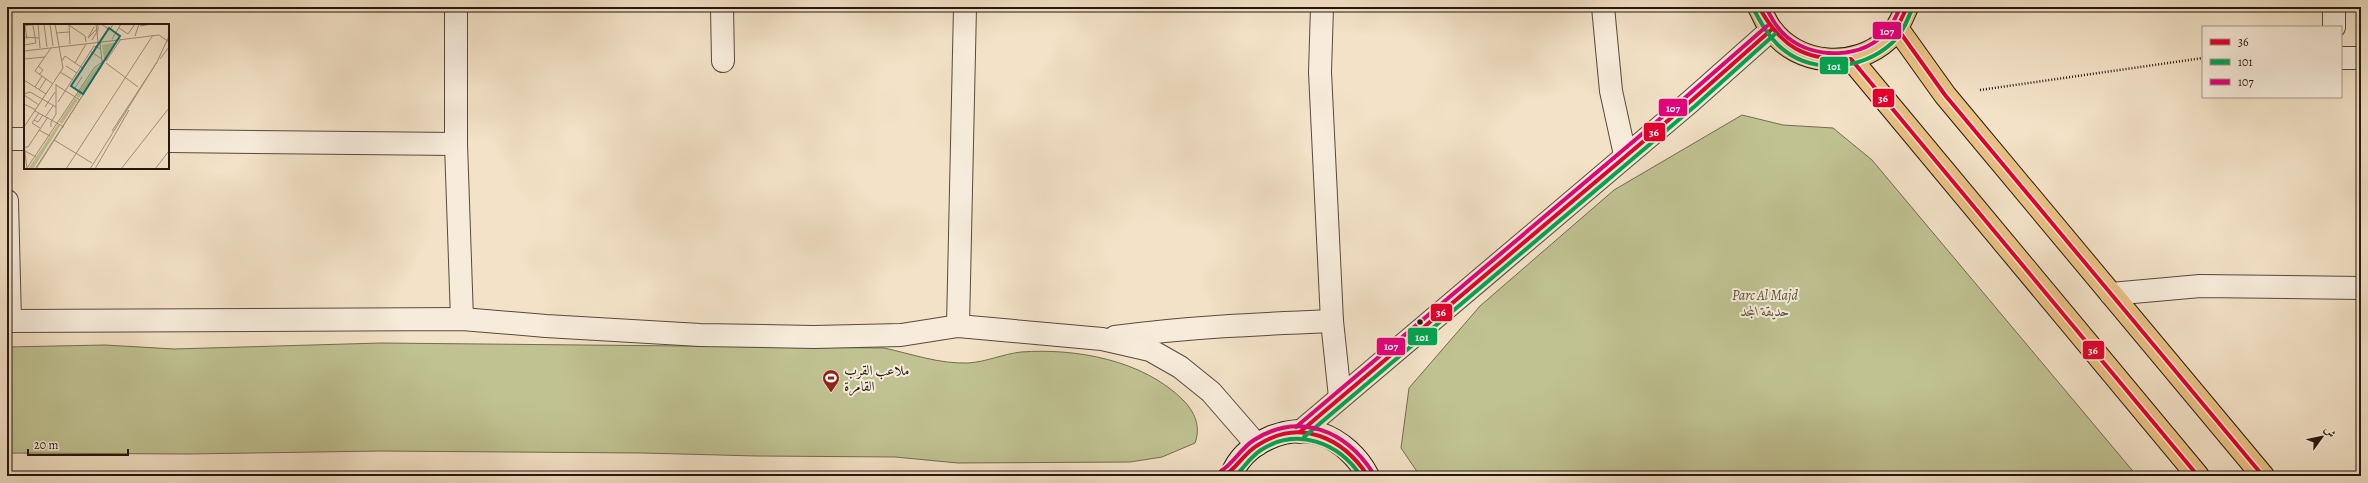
<svg xmlns="http://www.w3.org/2000/svg" width="2368" height="483" viewBox="0 0 2368 483" font-family="Alegreya,Amiri,serif">
<style>
.green{fill:#c0c292;stroke:#726c50}
.lines{fill:none;stroke-linecap:round;stroke-linejoin:round}
.street-casing{stroke:#584a3c;stroke-width:24}
.secondary-casing{stroke:#25170e;stroke-width:24}
.primary-casing{stroke:#25170e;stroke-width:24}
.path{stroke:#25170e;stroke-width:2.5;stroke-dasharray:1 2;stroke-linecap:butt}
.street{stroke:#f7ecdb;stroke-width:22}
.secondary{stroke:#f7ecdb;stroke-width:22}
.primary{stroke:#eac184;stroke-width:22}
.bus-1-casing{stroke:#f7ecdb;stroke-width:7}
.bus-2-casing{stroke:#f7ecdb;stroke-width:7}
.bus-3-casing{stroke:#f7ecdb;stroke-width:7}
.bus-1{stroke:#e4002b;stroke-width:4}
.bus-2{stroke:#00a651;stroke-width:4}
.bus-3{stroke:#e5007d;stroke-width:4}
.bus-dot{fill:#25170e;stroke:#f7ecdb;stroke-width:1.5}
.labels{text-anchor:middle;dominant-baseline:central;stroke-width:4;stroke-linejoin:round;paint-order:stroke}
.park-label{font-size:14px;font-style:italic;fill:#5b533c;stroke:#f7ecdb}
.poi-label{font-size:14px;fill:#25170e;stroke:#f7ecdb;text-anchor:start}
.inset-road{fill:none;stroke:#a1917d;stroke-width:1}
.view{fill:#0f766e;fill-opacity:0.15;stroke:#0f766e;stroke-width:2}
.inset-edge{fill:none;stroke:#25170e;stroke-width:2}
.line-badge{stroke:#f7ecdb;stroke-width:1.5}
.badge-label{font-size:11px;text-anchor:middle;font-weight:bold;fill:#fff}
</style>
<rect width="100%" height="100%" fill="#f3e2c7"/>
<filter id="stains"><feTurbulence type="fractalNoise" baseFrequency=".005" numOctaves="4"/><feColorMatrix values="0 0 0 0 .2 0 0 0 0 .09 0 0 0 0 .02 0 0 0 .5 -.17"/></filter>
<radialGradient id="worn" r=".72"><stop offset=".6" stop-color="#630" stop-opacity="0"/><stop offset="1" stop-color="#630" stop-opacity=".3"/></radialGradient>
<!-- green -->
<g class="green">
<path d="M1742,115L1783,125L1833,128L1872,160L2137,476H1420L1401,448L1409,388L1480,306L1614,190Z"/>
<path d="M381,343L884,348C912,354 939,364 968,363C986,362 1003,354 1021,352C1076,348 1143,360 1183,400C1195,412 1201,427 1195,443L1162,457L1130,462L958,463L895,457L757,456L642,453L380,451L188,454L7,453V347L105,345L174,349Z"/>
</g>
<g class="lines">
<!-- street casing -->
<g class="street-casing">
<g id="street">
<path d="M456,7V144L462,319"/>
<path d="M722,7L723,61"/>
<path d="M1322,7L1320,72L1332,321L1340,397"/>
<path d="M1603,7L1611,91L1625,155"/>
<path d="M2334,7V27"/>
<path d="M2341,58H2361"/>
<path d="M7,139H25"/>
<path d="M168,141L456,144"/>
<path d="M7,201L10,321"/>
<path d="M2111,294L2200,286L2361,288"/>
<path d="M7,321L462,319L546,326L700,335L814,337L901,335L958,326L1102,339L1150,350L1180,367L1211,392L1257,445"/>
<path d="M958,326L965,7"/>
<path d="M1115,337C1187,327 1259,324 1332,321"/>
<path d="M1300,432L1691,101L1771,30"/>
</g>
</g>
<!-- secondary casing -->
<g class="secondary-casing">
<path id="secondary" d="M1231,476C1244,442 1287,424 1321,434C1341,441 1358,457 1368,476"/>
</g>
<!-- primary casing -->
<g class="primary-casing">
<g id="primary">
<path d="M1759,7C1763,14 1766,23 1771,29C1798,66 1855,70 1888,39C1897,31 1902,18 1907,7"/>
<path d="M1897,28L1945,95L2263,476"/>
<path d="M1851,59L2198,476"/>
</g>
</g>
<!-- path -->
<path class="path" d="M1980,90L2203,58"/>
<!-- street -->
<use href="#street" class="street"/>
<!-- secondary -->
<use href="#secondary" class="secondary"/>
<!-- primary -->
<use href="#primary" class="primary"/>
<!-- bus-1 casing -->
<g class="bus-1-casing">
<g id="bus-1">
<path d="M1759,7C1781,47 1805,61 1851,59L2198,476"/>
<path d="M1907,7L1897,28L1945,95L2263,476"/>
<path d="M1300,432L1691,101L1771,30"/>
<path d="M1224,476C1237,468 1244,453 1258,445C1300,418 1342,437 1368,476"/>
</g>
</g>
<!-- bus-2 casing -->
<g class="bus-2-casing">
<g id="bus-2">
<path d="M1754,10C1761,23 1767,34 1778,45C1809,75 1861,71 1892,43C1902,34 1907,21 1912,9"/>
<path d="M1304,437L1695,106L1775,34"/>
<path d="M1235,476C1244,468 1250,457 1261,450C1297,427 1338,442 1361,476"/>
</g>
</g>
<!-- bus-3 casing -->
<g class="bus-3-casing">
<g id="bus-3">
<path d="M1766,7C1771,18 1777,29 1787,37C1815,60 1863,59 1887,31C1893,24 1897,15 1900,7"/>
<path d="M1296,427L1687,96L1767,26"/>
<path d="M1221,471C1234,463 1241,448 1254,440C1300,411 1346,431 1373,473"/>
</g>
</g>
<!-- bus-1 -->
<use href="#bus-1" class="bus-1"/>
<!-- bus-2 -->
<use href="#bus-2" class="bus-2"/>
<!-- bus-3 -->
<use href="#bus-3" class="bus-3"/>
</g>
<!-- icons -->
<defs>
<g id="stadium-pin" transform="scale(0.9)"><path d="M0 17L-7.5 6A9.5 9.5 0 1 1 7.5 6Z" fill="#8f2418" stroke="#f7ecdb"/><path d="M0-5a6.5 5 0 1 0 0 10a6.5 5 0 1 0 0-10ZM-3.5-1.8h7v3.6h-7Z" fill="#fff"/></g>
</defs>
<g fill-rule="evenodd">
<use href="#stadium-pin" x="831" y="378"/>
</g>
<!-- markers -->
<circle class="bus-dot" cx="1420" cy="322" r="3.5"/>
<g class="labels">
<!-- park labels -->
<g class="park-label">
<text x="1765" y="295">Parc Al Majd<tspan x="1765" dy="16">حديقة المجد</tspan></text>
</g>
<!-- poi labels -->
<g class="poi-label">
<text x="844" y="370">ملاعب القرب<tspan x="844" dy="16">القامرة</tspan></text>
</g>
</g>
<!-- overview -->
<g transform="translate(24 24)">
<rect width="145" height="145" fill="#f3e2c7"/>
<path d="M93,18L82,35H80L78,21ZM77,40L55,74L52,72L70,46ZM51,74L54,76L38,100L35,98ZM34,100L36,102L9,145H4Z" fill="#c0c292"/>
<path class="inset-road" d="M14,0L16,24M20,0L23,23M26,0L29,22M72,0L74,18M77,0L86,6L89,0M45,1L61,12L62,18M45,1L46,20M0,2L12,0M1,2L3,15M116,2L128,0M70,3L64,14L72,6M95,4L104,10L111,0M32,9L45,8M111,12L115,0M0,13L15,14M88,15L97,0M68,16L74,6V0M78,18L135,11L145,18M76,19L78,37M0,21L12,19L9,1M27,24L11,47L29,60M0,27L78,18M67,28L78,35M0,35L21,33M136,35L145,23M38,37L41,32L60,45M82,37L97,15M51,39L62,20M82,39L114,63M14,42L19,46L15,51M42,42L53,49M36,48L49,56M0,56L22,70M32,61L56,76M11,63L18,52M51,64L58,53M15,66L22,55M0,70L6,68L32,83M0,71L15,81M34,78L70,22L77,25M0,80L12,86M21,83L31,68M11,87L40,103M15,89L8,99L16,104M21,93L29,82M10,96L14,98L19,91M0,103L39,44L31,0M27,103V98L32,90V60M15,106L26,112M88,107L133,38M30,116L68,139M0,120L3,145M0,123H4L24,93M1,127L12,133M3,144L70,44L78,38M11,145L77,43L78,37L81,36L12,145M42,145L129,11M66,145L133,38L145,12M71,145L105,86M97,145L145,84M131,145L145,127"/>
<path class="view" d="M85,4L96,12L59,70L47,62Z"/>
<rect width="145" height="145" class="inset-edge"/>
</g>
<g class="line-badge">
<rect x="1872" y="21" width="30" height="19" rx="4" fill="#e5007d"/>
<rect x="1819" y="56" width="30" height="19" rx="4" fill="#00a651"/>
<rect x="1872" y="88" width="23" height="20" rx="4" fill="#e4002b"/>
<rect x="1658" y="98" width="30" height="19" rx="4" fill="#e5007d"/>
<rect x="1643" y="122" width="23" height="20" rx="4" fill="#e4002b"/>
<rect x="1430" y="303" width="23" height="19" rx="4" fill="#e4002b"/>
<rect x="1407" y="327" width="31" height="19" rx="4" fill="#00a651"/>
<rect x="1376" y="337" width="30" height="19" rx="4" fill="#e5007d"/>
<rect x="2082" y="340" width="23" height="20" rx="4" fill="#e4002b"/>
</g>
<g class="badge-label">
<text x="1887" y="35">107</text>
<text x="1834" y="70">101</text>
<text x="1883" y="102">36</text>
<text x="1673" y="112">107</text>
<text x="1654" y="136">36</text>
<text x="1441" y="316">36</text>
<text x="1422" y="341">101</text>
<text x="1391" y="350">107</text>
<text x="2093" y="354">36</text>
</g>
<!-- margin -->
<rect width="2368" height="483" fill="none" stroke="#f3e2c7" stroke-width="24"/>
<rect x="8" y="8" width="2352" height="467" fill="none" stroke="#25170e" stroke-width="2"/>
<rect x="12" y="12" width="2344" height="459" fill="none" stroke="#25170e"/>
<!-- legend -->
<rect x="2202" y="26" width="140" height="72" fill="#f7ecdb" stroke="#a39789"/>
<rect x="2210" y="39" width="20" height="6" fill="#e4002b" stroke="#a39789"/>
<text x="2238" y="46" font-size="12" fill="#25170e">36</text>
<rect x="2210" y="59" width="20" height="6" fill="#00a651" stroke="#a39789"/>
<text x="2238" y="66" font-size="12" fill="#25170e">101</text>
<rect x="2210" y="79" width="20" height="6" fill="#e5007d" stroke="#a39789"/>
<text x="2238" y="86" font-size="12" fill="#25170e">107</text>
<!-- north arrow -->
<g transform="translate(2322 437) rotate(57)" stroke="#f7ecdb" stroke-width="3" paint-order="stroke">
<path d="M0-3L7 15L0 10L-7 15Z" fill="#25170e"/>
<text y="-6" font-size="11" font-weight="bold" text-anchor="middle" fill="#25170e">ش</text>
</g>
<!-- scale -->
<path d="M28 449v6h100v-6" fill="none" stroke="#25170e" stroke-width="2"/>
<text x="34" y="449" font-size="12" fill="#25170e" stroke="#f7ecdb" stroke-width="3" paint-order="stroke">20 m</text>
<rect width="100%" height="100%" filter="url(#stains)"/>
<rect width="100%" height="100%" fill="url(#worn)"/>
</svg>
